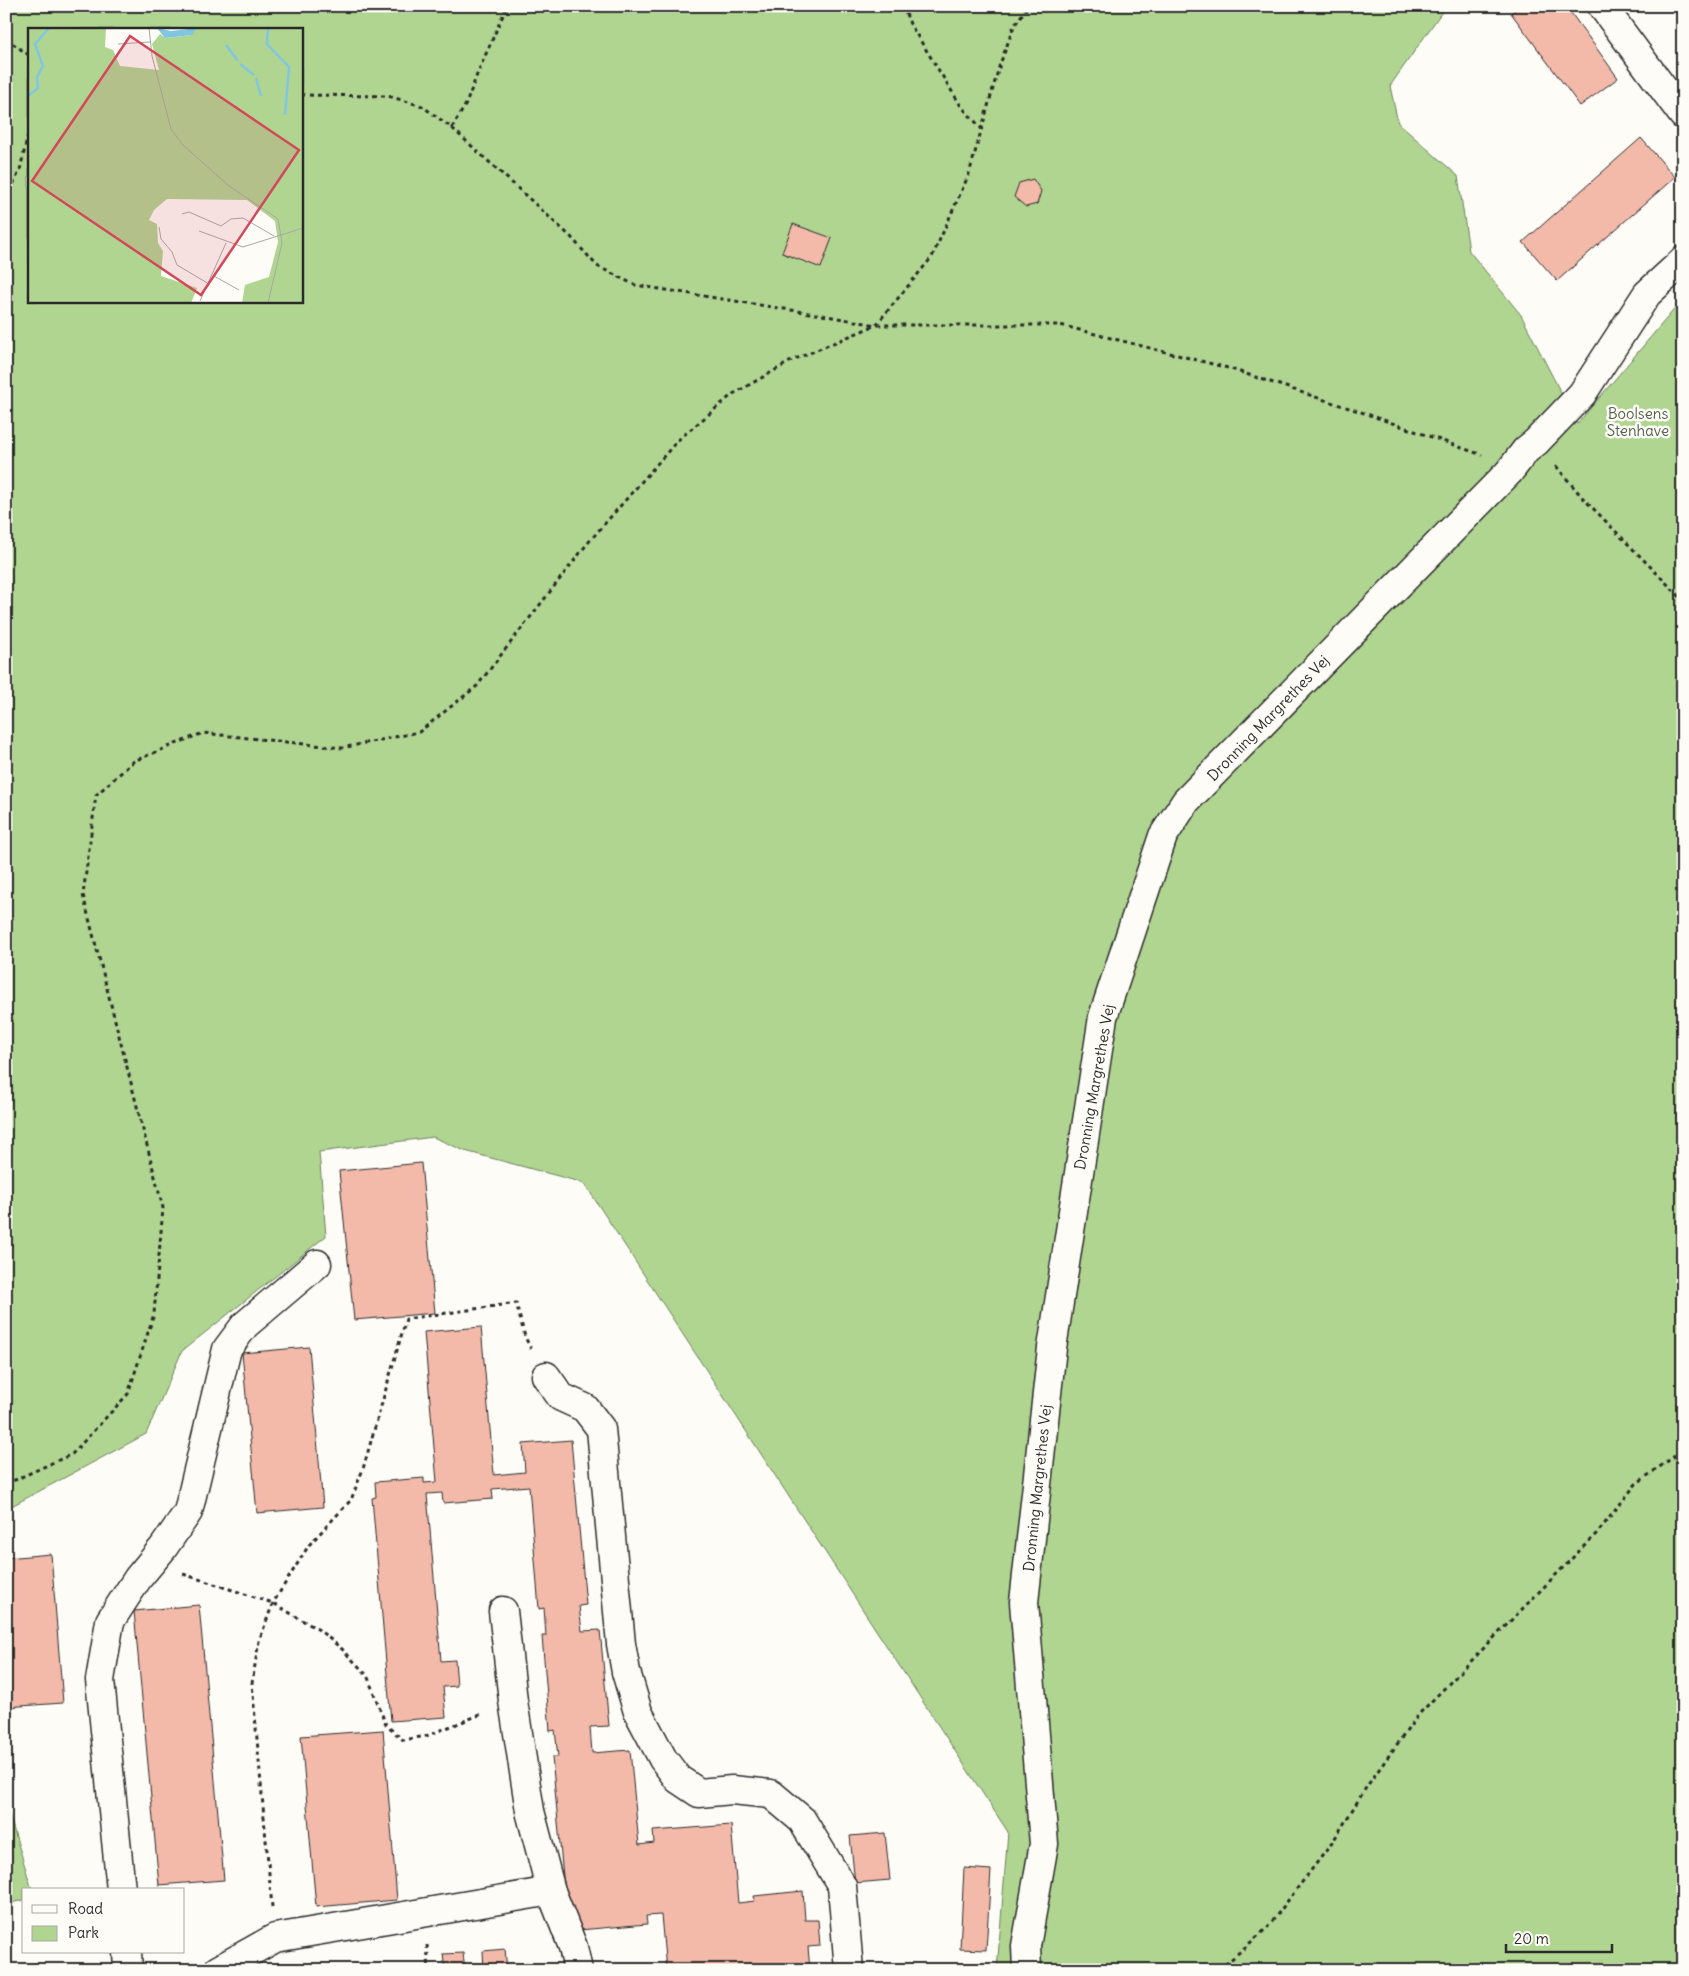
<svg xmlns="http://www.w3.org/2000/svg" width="1689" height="1976" viewBox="0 0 1689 1976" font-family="Delius,sans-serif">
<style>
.green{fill:#b0d591;stroke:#6e805e;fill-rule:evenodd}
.building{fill:#f3baaa;stroke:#2b2b2b}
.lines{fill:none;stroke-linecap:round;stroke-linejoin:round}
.minor-casing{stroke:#2b2b2b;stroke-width:31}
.path{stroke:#2b2b2b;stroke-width:3;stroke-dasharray:4 4;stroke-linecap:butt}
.minor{stroke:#fdfcf7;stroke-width:28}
.labels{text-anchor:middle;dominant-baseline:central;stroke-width:5;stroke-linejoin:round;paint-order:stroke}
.park-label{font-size:15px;fill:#535e4a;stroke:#fdfcf7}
.street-label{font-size:15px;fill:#2b2b2b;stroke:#fdfcf7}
.inset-river{fill:none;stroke:#80c6e1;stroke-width:2.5}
.inset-road{fill:none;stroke:#a9a8a5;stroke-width:1}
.view{fill:#d1495b;fill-opacity:0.15;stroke:#d1495b;stroke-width:2.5}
.inset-edge{fill:none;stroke:#2b2b2b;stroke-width:2.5}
</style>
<rect width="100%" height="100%" fill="#fdfcf7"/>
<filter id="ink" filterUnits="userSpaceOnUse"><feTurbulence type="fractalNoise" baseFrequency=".02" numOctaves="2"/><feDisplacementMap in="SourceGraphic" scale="10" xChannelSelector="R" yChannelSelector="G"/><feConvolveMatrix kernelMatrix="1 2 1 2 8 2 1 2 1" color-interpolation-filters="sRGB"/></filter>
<g filter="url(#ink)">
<!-- green -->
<g class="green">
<path d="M6,6H1446L1390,86L1398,123L1458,176L1469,251L1521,315L1577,424L1683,299V1970H997L1008,1832L584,1183L465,1151L433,1137L319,1152L326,1236L182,1351L146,1434L6,1509ZM29,29H301V301H29Z"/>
<path d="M6,1804L32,1890H24V1900L6,1904Z"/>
</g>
<!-- building -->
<g class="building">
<path d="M1520,6H1566L1618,78L1580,106L1511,13Z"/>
<path d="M1641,138L1675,177L1557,281L1523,242Z"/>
<path d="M1033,179L1041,191L1037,204L1026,207L1014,197L1019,183Z"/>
<path d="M793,224L832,238L821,268L782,253Z"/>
<path d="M421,1163L435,1313L354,1320L339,1171Z"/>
<path d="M481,1327L494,1475L525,1472L523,1444L571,1440L586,1605L579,1606L582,1631L600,1630L609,1726L590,1727L592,1753L630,1750L639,1845L654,1843L653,1831L731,1825L738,1903L755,1901L754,1896L803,1891L805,1920H818L820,1946L808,1947L810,1970H760V1967L745,1970H666L661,1915L646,1916L647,1924L568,1931L552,1757H558L555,1730L550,1731L542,1636H546L544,1608L539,1609L529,1486L492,1489L493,1499L443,1503L442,1493L427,1494L441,1661L455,1660L457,1686L443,1687L446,1717L391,1721L372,1498L376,1497L375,1482L424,1478V1483L437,1482L424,1332Z"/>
<path d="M309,1347L323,1507L257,1513L242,1353Z"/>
<path d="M51,1554L63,1703L6,1707V1558Z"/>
<path d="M199,1605L224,1880L159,1885L134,1611Z"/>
<path d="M383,1730L397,1900L316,1907L301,1736Z"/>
<path d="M885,1833L890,1880L855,1883L850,1836Z"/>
<path d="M964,1868L991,1870L986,1950L960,1949Z"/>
<path d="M505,1949L507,1970H484L483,1951Z"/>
<path d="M463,1953L465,1970H445L443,1954Z"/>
</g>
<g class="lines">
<!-- minor casing -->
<g class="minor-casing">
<g id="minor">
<path d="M1602,6L1683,115"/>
<path d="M546,1376L561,1397L585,1408L601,1429L621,1644L626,1672L638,1712L663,1759L678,1779L699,1793L732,1790L771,1794L802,1820L842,1886L849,1970"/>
<path d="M503,1611L513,1701L530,1811L551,1891L573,1947L578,1970"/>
<path d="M121,1890L100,1680L110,1621L138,1578L163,1548L188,1512L227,1349L245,1325L317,1264"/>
<path d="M127,1952L128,1970"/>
<path d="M218,1970L275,1938L551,1891"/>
<path d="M1027,1970L1026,1946L1044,1844L1024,1602L1052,1348L1103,1017L1163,836L1186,801L1509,472L1526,450L1536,442L1582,394L1647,294L1683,261"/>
</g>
</g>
<!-- path -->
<g class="path">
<path d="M903,6L910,24L961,106L982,129"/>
<path d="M6,39L29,55"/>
<path d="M301,95L388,96L422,106L452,128L571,237L597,266L635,285L822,315L876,325H1060L1228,368L1364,413L1482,455"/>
<path d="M452,128L466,104L478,72L507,6"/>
<path d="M6,199L20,170L29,130"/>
<path d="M1556,466L1582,497L1683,600"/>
<path d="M6,1484L72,1454L128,1394L154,1314L163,1208L83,895L96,795L134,761L203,733L342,748L419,732L477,686L587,544L678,440L733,394L793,360L876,325L932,257L969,174L999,67L1014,26L1028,6"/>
<path d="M183,1574L273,1603L319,1630L342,1649L367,1675L386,1725L403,1740L426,1736L482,1714"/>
<path d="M272,1907L252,1683L259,1641L273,1603L309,1545L351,1500L363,1469L406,1319L516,1303L525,1337L531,1349"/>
<path d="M427,1945L429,1970"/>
<path d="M1219,1970L1267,1928L1332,1843L1367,1786L1419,1714L1598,1532L1636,1484L1683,1450"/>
</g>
<!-- minor -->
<use href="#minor" class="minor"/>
</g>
</g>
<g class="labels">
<!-- park labels -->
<g class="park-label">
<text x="1638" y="413">Boolsens<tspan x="1638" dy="17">Stenhave</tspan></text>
</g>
<!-- street labels -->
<g class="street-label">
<text transform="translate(1268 718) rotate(-46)">Dronning Margrethes Vej</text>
<text transform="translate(1094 1087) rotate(-80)">Dronning Margrethes Vej</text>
<text transform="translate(1037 1488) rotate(-84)">Dronning Margrethes Vej</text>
</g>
</g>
<!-- overview -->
<g transform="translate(28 28)">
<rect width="275" height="275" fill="#fdfcf7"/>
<path d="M0,0H78L77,19L85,22L92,38L131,42L124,16L132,6L138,10L163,7L169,0H275V275H214L217,257L241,249L250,214L247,193L219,172L139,171L126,182L121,192L129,196L130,215L135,223L133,248L169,260L163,275H0Z" fill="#b0d591"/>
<path d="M129,0L143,3L169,0L164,7L137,10Z" fill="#80c6e1"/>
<path class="inset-river" d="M240,0L239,16L261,39L257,87M198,17L210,33M212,36L226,47M228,50L233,68M0,68L10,60L9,49L15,38L7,16L21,0"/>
<path class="inset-road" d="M121,0L124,28L143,101L155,117L201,158L250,191L254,215L240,275M90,16L122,14M154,186L161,184L193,198L203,191L215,190L246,208M131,199L133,211L144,224L149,237L181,256M171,203L215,219L275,200M186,248L211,262M172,273L198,215"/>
<path class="view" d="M102,8L271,122L173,267L4,153Z"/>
<rect width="275" height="275" class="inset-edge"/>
</g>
<!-- margin -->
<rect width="1689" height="1976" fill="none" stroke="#fdfcf7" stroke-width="25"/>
<rect x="12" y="12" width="1664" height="1951" fill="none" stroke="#2b2b2b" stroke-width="2" filter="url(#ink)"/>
<!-- legend -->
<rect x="22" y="1888" width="162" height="65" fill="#fdfcf7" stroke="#a9a8a5"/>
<rect x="32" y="1905" width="25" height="8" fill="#fdfcf7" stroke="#a9a8a5"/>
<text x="68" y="1914" font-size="15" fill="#2b2b2b">Road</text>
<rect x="32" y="1926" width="25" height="15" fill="#b0d591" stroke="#a9a8a5"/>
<text x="68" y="1938" font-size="15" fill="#2b2b2b">Park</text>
<!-- scale -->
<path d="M1506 1944v8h106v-8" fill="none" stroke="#2b2b2b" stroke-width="2.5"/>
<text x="1514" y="1944" font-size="15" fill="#2b2b2b" stroke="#fdfcf7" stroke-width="4" paint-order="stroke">20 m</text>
</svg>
